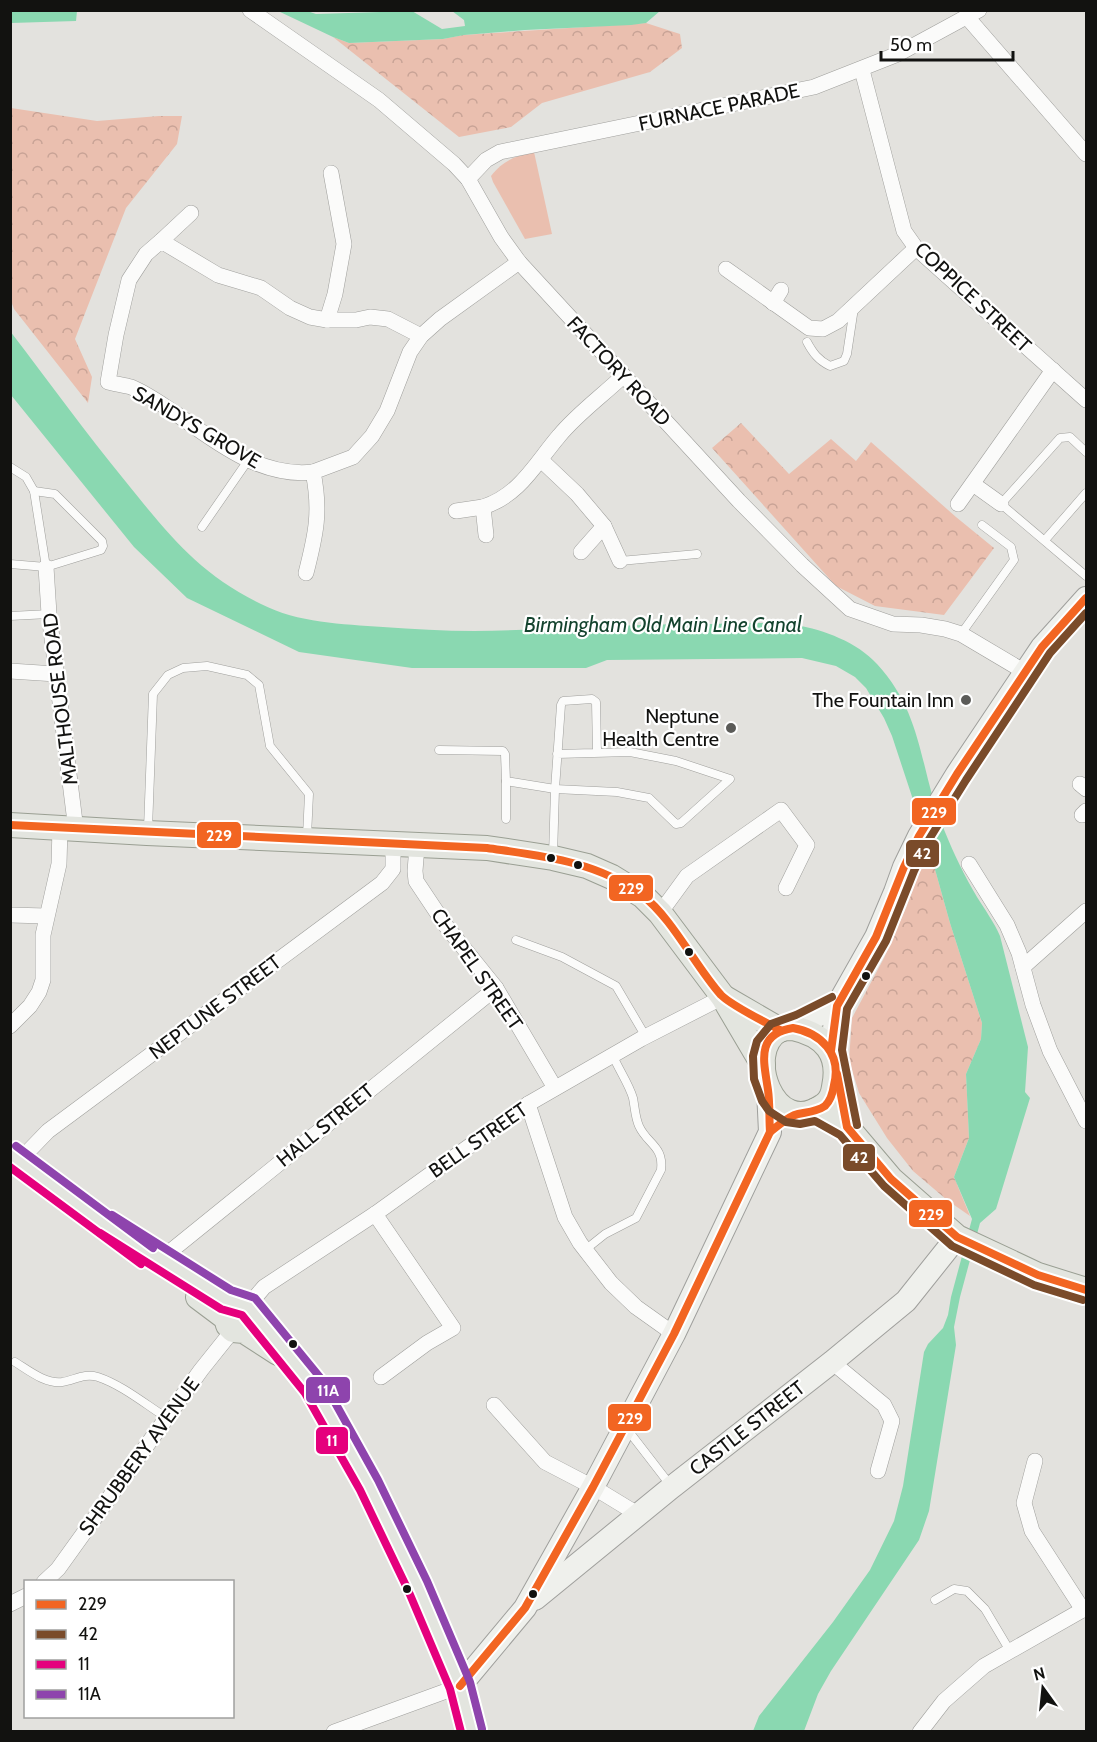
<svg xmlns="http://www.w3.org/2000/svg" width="1097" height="1742" viewBox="0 0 1097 1742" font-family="Cabin,sans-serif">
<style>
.grass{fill:#eabfaf}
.forest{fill:url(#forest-crowns)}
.water{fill:#8ad8b1}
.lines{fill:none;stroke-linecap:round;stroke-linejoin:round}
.lane-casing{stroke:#9f9f9c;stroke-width:9}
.street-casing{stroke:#9f9f9c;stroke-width:16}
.secondary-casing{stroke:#9f9f9c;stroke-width:24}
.primary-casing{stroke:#9a9f93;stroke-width:26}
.lane{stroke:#fbfbfa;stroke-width:8}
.street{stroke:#fbfbfa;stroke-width:15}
.secondary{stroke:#eff0ec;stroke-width:22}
.primary{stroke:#e3e5df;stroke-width:24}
.bus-1-casing{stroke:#fff;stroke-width:12}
.bus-2-casing{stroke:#fff;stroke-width:12}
.bus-3-casing{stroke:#fff;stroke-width:12}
.bus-4-casing{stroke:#fff;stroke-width:12}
.bus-1{stroke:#f26522;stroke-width:8}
.bus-2{stroke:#7a4b2a;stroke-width:8}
.bus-3{stroke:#e5007d;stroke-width:8}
.bus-4{stroke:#8e44ad;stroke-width:8}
.poi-dot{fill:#5b5b58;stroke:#fff;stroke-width:2}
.bus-dot{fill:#121210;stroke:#fff;stroke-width:2}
.labels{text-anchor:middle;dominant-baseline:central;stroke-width:4.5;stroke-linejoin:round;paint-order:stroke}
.street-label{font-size:20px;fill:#121210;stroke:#fff}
.poi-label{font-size:20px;fill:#121210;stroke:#fff;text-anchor:end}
.water-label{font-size:21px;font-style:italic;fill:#14432e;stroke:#fff}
.line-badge{stroke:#fff;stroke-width:2}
.badge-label{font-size:16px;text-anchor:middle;font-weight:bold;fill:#fff}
</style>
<defs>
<pattern id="forest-crowns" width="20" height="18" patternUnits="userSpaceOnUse" patternTransform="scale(1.5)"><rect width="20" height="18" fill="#eabfaf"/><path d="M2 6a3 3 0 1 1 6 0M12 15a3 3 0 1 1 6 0" fill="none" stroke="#c8a396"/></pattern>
</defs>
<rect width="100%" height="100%" fill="#e3e2de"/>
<!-- grass -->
<path class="grass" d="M534,152L552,234L525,239L493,182L491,176C503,160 516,156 534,152Z"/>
<!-- forest -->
<g class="forest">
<path d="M646,23L680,34L682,48L650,72L542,103L511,127L459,137L333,37L349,43L443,39L463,35Z"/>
<path d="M11,108L97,121L159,116H182L177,144L126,208L75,339L92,377L88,403L14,309L11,300Z"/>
<path d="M741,423L789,474L831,439L856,461L871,442L956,517L994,548L944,615L875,606L836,586L712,448Z"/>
<path d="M929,848L950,923L982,1023L981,1039L966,1074L969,1138L954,1177L970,1216L947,1200L913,1171L887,1138L859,1093L849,1060L852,1018L884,958L906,908Z"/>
</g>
<!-- water -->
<g class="water">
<path d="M641,10L660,11L646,23L631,25L525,30L464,35L443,39L349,43L333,37L278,11H307L316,14L412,11L442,29L465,26L464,20L452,11Z"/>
<path d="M10,11H77L76,21L11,23Z"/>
<path d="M10,331C49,382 86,433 126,482C168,534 199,574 261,604C298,623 342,624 383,627C413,629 444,631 474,631C549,630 623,624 697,624C729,624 764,621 796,625C824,630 857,642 877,664C925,716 919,772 945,832C954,854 965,877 977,897C985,910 994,922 1000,936L1028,1047L1025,1092L1030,1098L996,1209L980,1223L960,1297L954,1327L956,1345L929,1511L919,1540L831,1671L818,1694L804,1731H753L759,1716L833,1622L870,1570L894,1521L903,1486L924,1352L928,1344L943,1328L948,1315L951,1297L972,1219L954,1177L969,1138L966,1074L981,1039L982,1023L950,923L929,848L892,736L884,718L866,688L855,677L836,666L802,658L607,660L586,668H412L299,652L187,598L134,547L11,395Z"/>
</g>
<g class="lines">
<!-- lane casing -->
<g class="lane-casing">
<g id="lane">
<path d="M807,342C813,353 818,360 830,366L844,361L847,354L854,308"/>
<path d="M1086,452L1070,437L1060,438L1001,504L1086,576"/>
<path d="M10,467L26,477L34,491L46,567"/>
<path d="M202,527L249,459"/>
<path d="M1045,540L1086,493"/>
<path d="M620,561L697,554"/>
<path d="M10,564L46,567L101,550L103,546L102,541L55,494L34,491"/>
<path d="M10,616L49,614"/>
<path d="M961,634L1014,560L1011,547L982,525"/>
<path d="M439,750L503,751L505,754L506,781L555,789L553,856"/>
<path d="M557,754L630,752L676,761L730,779L681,823L676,824L649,798L617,792L555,789L561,705L563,701L592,699L596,702L597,752"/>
<path d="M506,781V819"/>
<path d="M148,829L153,694L168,675L183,668L207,666L247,675L259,685L270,746L309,794L307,836"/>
<path d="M516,940L562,957L616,986L646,1037"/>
<path d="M585,1250L605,1234L636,1218L661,1170C664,1146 647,1144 639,1126C635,1117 635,1108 633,1098C629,1084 619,1070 613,1056"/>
<path d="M15,1362C28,1370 45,1384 62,1382C75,1380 84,1373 98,1377C122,1385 145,1404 167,1418"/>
<path d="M627,1429L671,1486"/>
<path d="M935,1600L954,1589L967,1591L985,1609L1010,1651"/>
</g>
</g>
<!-- street casing -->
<g class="street-casing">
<g id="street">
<path d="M250,10L379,100L454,164L468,179L501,237L519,262L739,501L802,565L850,609L893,624L921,625L945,629L961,634L1025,672"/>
<path d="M967,17L1086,154"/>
<path d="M862,70L904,231L916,248L1086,400"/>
<path d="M468,179L486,160L500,152L814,87L898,54L979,10"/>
<path d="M161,241L191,213"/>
<path d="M726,269L809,328L823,329L838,321L916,248"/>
<path d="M773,303L781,290"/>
<path d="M327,320L335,294L344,244L331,173"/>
<path d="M541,460L577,494L604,526L620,561"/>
<path d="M313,472C261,478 216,442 175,413C161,404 146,393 131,387C123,385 115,384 108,382L116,335L129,280L146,254L161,241L218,275L261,288L290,308L310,317L327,320H356L370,317L388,319L421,336"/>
<path d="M973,484L1001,504"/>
<path d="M958,504L1053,370"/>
<path d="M456,511L483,507"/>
<path d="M486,535L483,507C520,495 535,464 559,436C577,414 602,396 623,376"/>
<path d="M581,552L604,526"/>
<path d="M46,567L49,614L76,830"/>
<path d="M306,573C316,534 321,511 313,472L353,457L372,436L387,411L410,352L421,336L440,319L519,262"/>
<path d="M10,671L56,674"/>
<path d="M1080,784L1086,789"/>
<path d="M1082,815L1086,811"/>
<path d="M417,846L415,871L416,881L446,926L496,988L555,1088"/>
<path d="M969,864L1007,925L1019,953L1033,1005L1050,1051L1086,1121"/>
<path d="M660,913L687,876L781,810L807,845L786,888"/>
<path d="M10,915L46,916"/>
<path d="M1023,967L1086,911"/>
<path d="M10,1026L30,1006L39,992L43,980V935L59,864L60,828"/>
<path d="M528,1104L565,1217L580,1243L611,1283L636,1307L674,1334"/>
<path d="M19,1161L48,1131L382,883L393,869V845"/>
<path d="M375,1214L453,1328L427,1343L381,1377"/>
<path d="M156,1263L496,988"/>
<path d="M248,1306L264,1287L375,1214L528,1104L641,1039L723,997"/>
<path d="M832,1362L884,1405L892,1421L878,1471"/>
<path d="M494,1405L545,1462L593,1487L639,1515"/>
<path d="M1035,1461L1024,1503L1032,1531L1083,1610"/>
<path d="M44,1582L58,1569L201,1370L233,1330"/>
<path d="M10,1604L26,1596"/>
<path d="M334,1732L460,1686"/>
<path d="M920,1732L944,1701L984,1666L1086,1608"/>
</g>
</g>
<!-- secondary casing -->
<g class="secondary-casing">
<g id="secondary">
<path d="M793,1028L837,1006"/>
<path d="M831,1051L837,1006L876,937L895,892L904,867L919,836L957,774L1042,647L1086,598"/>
<path d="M535,1599L672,1487L832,1362L906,1301L957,1237"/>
<path d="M460,1686L525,1608L593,1487L674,1334L770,1132L768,1090"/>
</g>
</g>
<!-- primary casing -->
<g class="primary-casing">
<g id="primary">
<path d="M10,825L147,833L487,848L553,858L587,866L612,877L643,896L660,913L723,997L763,1065"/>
<path d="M725,998L780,1030"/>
<path d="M793,1028C825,1035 841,1054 834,1087C833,1094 830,1102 823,1106C773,1141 742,1051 779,1030C783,1028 789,1028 793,1028Z"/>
<path d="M816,1110L847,1127L891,1179L957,1237L1038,1275L1086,1290"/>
<path d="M10,1154L117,1232"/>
<path d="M106,1224L227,1300L248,1306L290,1360L314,1387L369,1485L418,1586L460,1686L472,1732"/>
<path d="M198,1297L226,1318L228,1325L233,1330L244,1331L278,1353"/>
</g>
</g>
<!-- lane -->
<use href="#lane" class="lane"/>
<!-- street -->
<use href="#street" class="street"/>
<!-- secondary -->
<use href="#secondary" class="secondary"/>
<!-- primary -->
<use href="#primary" class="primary"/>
<!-- bus-1 casing -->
<g class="bus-1-casing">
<g id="bus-1">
<path d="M10,825L487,848C542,856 596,861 642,895C673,919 695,966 721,995C732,1006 765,1022 780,1030"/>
<path d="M793,1028C821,1033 842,1054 834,1085C833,1092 830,1101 825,1106C816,1112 807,1112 798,1114C788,1116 778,1126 770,1132C769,1118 770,1104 768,1090C764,1062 755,1034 793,1028Z"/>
<path d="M831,1051L837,1006L876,937L904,867L919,836L957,774L1042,647L1086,598"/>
<path d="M837,1074L847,1127L891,1179L957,1237L1038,1275L1086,1290"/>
<path d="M460,1686L525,1608L593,1487L674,1334L770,1132"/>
</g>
</g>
<!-- bus-2 casing -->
<g class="bus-2-casing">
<g id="bus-2">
<path d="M832,997L796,1015L771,1024L757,1041L753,1056L754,1079L762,1101L769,1111L786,1122L800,1124L815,1121L840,1135L884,1186L952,1246L1034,1285L1083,1300"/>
<path d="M857,1125L842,1050L847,1009L886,941L914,871L928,841L966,780L1050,653L1086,613"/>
</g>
</g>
<!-- bus-3 casing -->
<g class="bus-3-casing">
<g id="bus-3">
<path d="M10,1167L141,1264"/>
<path d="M100,1233L221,1309L242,1315L305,1393L360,1490L408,1590L450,1689L461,1732"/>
</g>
</g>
<!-- bus-4 casing -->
<g class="bus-4-casing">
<g id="bus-4">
<path d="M16,1146L153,1248"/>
<path d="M112,1215L231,1290L255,1298L323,1381L378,1480L427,1581L470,1682L482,1729"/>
</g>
</g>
<!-- bus-1 -->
<use href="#bus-1" class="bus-1"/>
<!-- bus-2 -->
<use href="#bus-2" class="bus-2"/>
<!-- bus-3 -->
<use href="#bus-3" class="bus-3"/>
<!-- bus-4 -->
<use href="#bus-4" class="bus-4"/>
</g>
<!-- markers -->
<g class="poi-dot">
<circle cx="966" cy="700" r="6"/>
<circle cx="731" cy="728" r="6"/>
</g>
<g class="bus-dot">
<circle cx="551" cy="858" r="5"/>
<circle cx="578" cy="865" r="5"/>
<circle cx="689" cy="952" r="5"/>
<circle cx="866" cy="976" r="5"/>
<circle cx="293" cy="1344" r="5"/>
<circle cx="407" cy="1589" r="5"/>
<circle cx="533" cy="1594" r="5"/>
</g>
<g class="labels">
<!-- street labels -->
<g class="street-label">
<text transform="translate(719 107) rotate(-12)">FURNACE PARADE</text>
<text transform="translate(973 297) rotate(43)">COPPICE STREET</text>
<text transform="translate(619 371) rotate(47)">FACTORY ROAD</text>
<text transform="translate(197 427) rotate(30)">SANDYS GROVE</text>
<text transform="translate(60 699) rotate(-97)">MALTHOUSE ROAD</text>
<text transform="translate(477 969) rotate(55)">CHAPEL STREET</text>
<text transform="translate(215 1007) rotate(-37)">NEPTUNE STREET</text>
<text transform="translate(325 1125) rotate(-39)">HALL STREET</text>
<text transform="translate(478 1140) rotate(-35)">BELL STREET</text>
<text transform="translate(747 1428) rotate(-38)">CASTLE STREET</text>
<text transform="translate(139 1456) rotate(-54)">SHRUBBERY AVENUE</text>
</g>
<!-- poi labels -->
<g class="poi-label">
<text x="954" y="700">The Fountain Inn</text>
<text x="719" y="716">Neptune<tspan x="719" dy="23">Health Centre</tspan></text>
</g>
<!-- water labels -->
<g class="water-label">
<text x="663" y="624">Birmingham Old Main Line Canal</text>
</g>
</g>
<g class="line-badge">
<rect x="911" y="797" width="46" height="29" rx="6" fill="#f26522"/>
<rect x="196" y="821" width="46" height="28" rx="6" fill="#f26522"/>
<rect x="905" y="839" width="35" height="29" rx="6" fill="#7a4b2a"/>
<rect x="608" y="874" width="46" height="28" rx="6" fill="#f26522"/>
<rect x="842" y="1143" width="34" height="29" rx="6" fill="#7a4b2a"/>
<rect x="908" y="1199" width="45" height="29" rx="6" fill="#f26522"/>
<rect x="305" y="1376" width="46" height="28" rx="6" fill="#8e44ad"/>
<rect x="607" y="1403" width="45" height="29" rx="6" fill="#f26522"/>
<rect x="315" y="1426" width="34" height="29" rx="6" fill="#e5007d"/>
</g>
<g class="badge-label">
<text x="934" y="818">229</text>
<text x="219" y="841">229</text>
<text x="922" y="859">42</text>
<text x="631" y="894">229</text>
<text x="859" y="1163">42</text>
<text x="931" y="1220">229</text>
<text x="328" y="1396">11A</text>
<text x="630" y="1424">229</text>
<text x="332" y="1446">11</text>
</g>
<!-- border -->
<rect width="1097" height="1742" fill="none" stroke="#121210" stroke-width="24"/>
<!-- legend -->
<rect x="24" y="1580" width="210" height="138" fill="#ffffff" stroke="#a0a09f" stroke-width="1.5"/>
<rect x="36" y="1600" width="30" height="9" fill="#f26522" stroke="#a0a09f" stroke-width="1.5"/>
<text x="78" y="1610" font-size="18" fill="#121210">229</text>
<rect x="36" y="1630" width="30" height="9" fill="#7a4b2a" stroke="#a0a09f" stroke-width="1.5"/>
<text x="78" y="1640" font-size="18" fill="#121210">42</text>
<rect x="36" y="1660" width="30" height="9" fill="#e5007d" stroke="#a0a09f" stroke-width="1.5"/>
<text x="78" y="1670" font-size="18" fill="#121210">11</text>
<rect x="36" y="1690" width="30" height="9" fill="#8e44ad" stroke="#a0a09f" stroke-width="1.5"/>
<text x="78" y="1700" font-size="18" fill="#121210">11A</text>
<!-- north arrow -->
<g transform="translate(1043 1688) rotate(345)" stroke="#ffffff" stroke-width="4.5" paint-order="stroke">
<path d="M0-4.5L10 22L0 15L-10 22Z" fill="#121210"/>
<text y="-9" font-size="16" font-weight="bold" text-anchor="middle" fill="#121210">N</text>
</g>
<!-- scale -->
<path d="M881 51v9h132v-9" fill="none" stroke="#121210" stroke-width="3"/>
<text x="890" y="51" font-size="18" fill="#121210" stroke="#ffffff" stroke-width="4.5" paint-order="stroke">50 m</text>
</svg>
